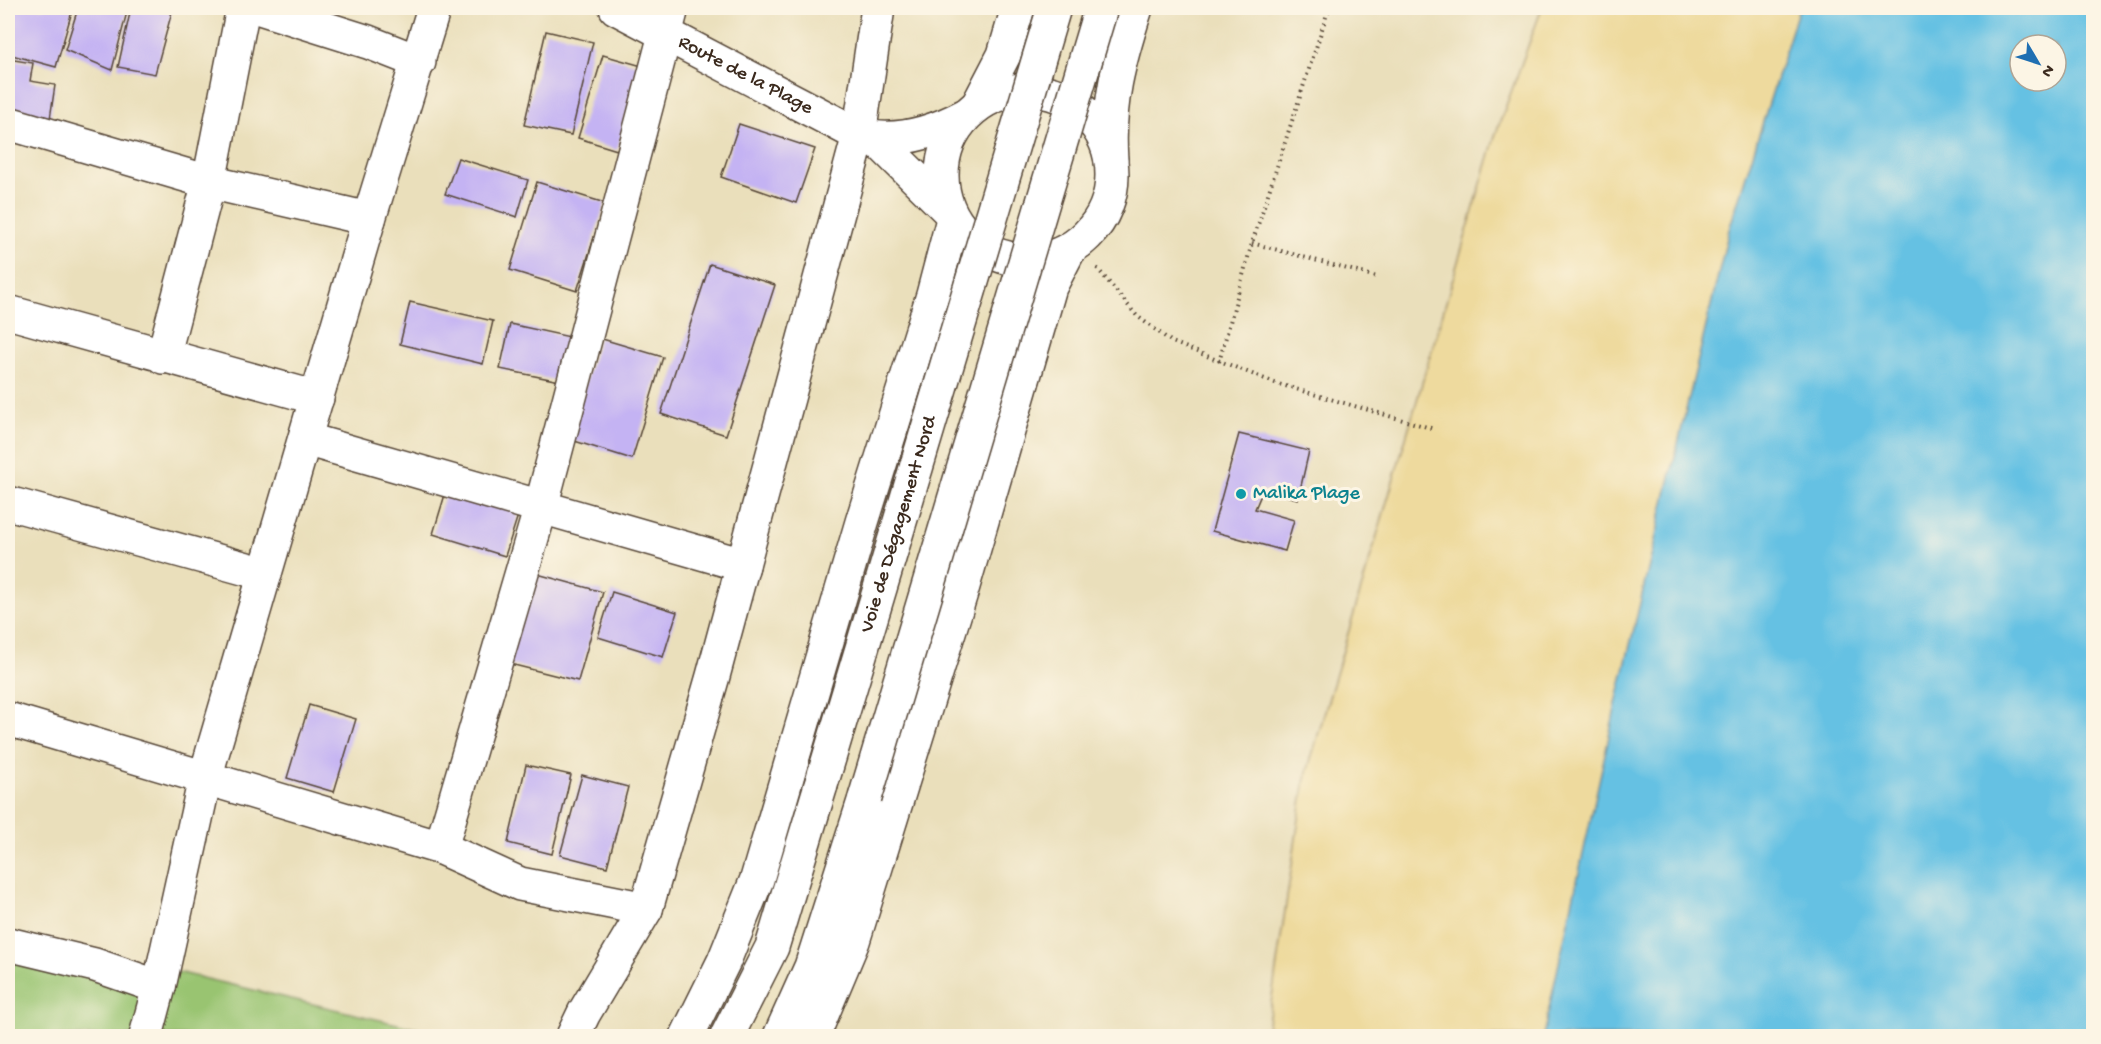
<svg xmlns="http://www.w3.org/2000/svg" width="2101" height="1044" viewBox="0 0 2101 1044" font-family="'Gochi Hand',sans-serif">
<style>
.green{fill:#99c471;stroke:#6a7748;stroke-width:1.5}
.sand{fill:#eeda9e;stroke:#94825e;stroke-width:1.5}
.water{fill:#65c1e3;stroke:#507680;stroke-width:1.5;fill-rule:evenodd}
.building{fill:#c4b3f3}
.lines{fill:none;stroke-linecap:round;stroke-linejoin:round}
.minor-casing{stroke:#554536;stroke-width:36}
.secondary-casing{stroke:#554536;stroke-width:36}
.trunk-casing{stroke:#554536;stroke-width:36}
.path{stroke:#554536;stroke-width:4;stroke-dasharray:1.5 4.5;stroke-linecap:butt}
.minor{stroke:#fff;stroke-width:33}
.secondary{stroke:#fff;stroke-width:33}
.trunk{stroke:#fff;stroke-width:33}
.trunk-bridge-casing{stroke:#554536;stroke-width:36;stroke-linecap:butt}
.trunk-bridge{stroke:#fff;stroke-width:33}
.culture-dot{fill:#0f9aa8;stroke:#fcf5e5;stroke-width:2}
.labels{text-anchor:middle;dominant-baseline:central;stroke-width:6;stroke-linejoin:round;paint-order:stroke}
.street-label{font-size:20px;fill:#3b2a1e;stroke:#fcf5e5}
.culture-label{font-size:20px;fill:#0d838f;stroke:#fcf5e5;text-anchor:start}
</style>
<rect width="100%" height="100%" fill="#fcf5e5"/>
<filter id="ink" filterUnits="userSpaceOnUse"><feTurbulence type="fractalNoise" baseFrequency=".0167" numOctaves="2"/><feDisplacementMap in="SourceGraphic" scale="12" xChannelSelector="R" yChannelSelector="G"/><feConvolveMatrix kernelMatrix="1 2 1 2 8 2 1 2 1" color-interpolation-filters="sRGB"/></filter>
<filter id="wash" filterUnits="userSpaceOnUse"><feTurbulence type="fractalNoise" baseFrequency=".008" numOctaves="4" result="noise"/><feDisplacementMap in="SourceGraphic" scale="24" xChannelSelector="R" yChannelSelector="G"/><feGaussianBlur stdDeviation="1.35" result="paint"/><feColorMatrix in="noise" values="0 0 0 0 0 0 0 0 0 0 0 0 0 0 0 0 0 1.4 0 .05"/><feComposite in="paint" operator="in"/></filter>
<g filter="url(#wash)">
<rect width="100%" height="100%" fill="#eadfbb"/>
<!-- green -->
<path class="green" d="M8,932L448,1036H8Z"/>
<!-- sand -->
<path class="sand" d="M1542,8H1799L1729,230L1617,700L1543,1036H1266L1305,779L1496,133Z"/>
<!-- water -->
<path class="water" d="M1799,8H2093V1036H1543L1617,700L1729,230ZM2020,45H2056V81H2020Z"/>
<g id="blocks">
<!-- building -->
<g class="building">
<path d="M8,8H73L56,67L8,54Z"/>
<path d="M78,8H128L112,70L65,50Z"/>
<path d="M131,8H173L155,74L118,67Z"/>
<path d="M546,31L593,42L571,135L524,125Z"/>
<path d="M603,55L642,66L617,150L578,138Z"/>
<path d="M8,59L33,63L30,81L55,85L50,119L8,112Z"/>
<path d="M739,124L815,149L796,203L721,177Z"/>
<path d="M458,158L528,180L517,217L445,194Z"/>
<path d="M537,182L605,203L577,291L510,270Z"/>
<path d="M710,264L775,285L726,435L661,414Z"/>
<path d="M410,302L493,321L483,364L400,344Z"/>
<path d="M510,324L570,337L560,381L500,369Z"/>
<path d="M599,338L663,357L632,459L568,439Z"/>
<path d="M1239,434L1309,451L1298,499L1263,490L1255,509L1294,520L1285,551L1212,531Z"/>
<path d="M447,488L520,509L505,556L433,534Z"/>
<path d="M530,572L603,592L578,681L506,663Z"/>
<path d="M612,592L677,612L663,657L598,637Z"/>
<path d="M309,705L356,719L334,792L287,778Z"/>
<path d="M526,765L571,775L552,854L508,843Z"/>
<path d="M582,775L628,787L607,867L560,855Z"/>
</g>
</g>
</g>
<g filter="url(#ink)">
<use href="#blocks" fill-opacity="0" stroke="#554536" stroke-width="1.5"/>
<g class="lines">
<!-- minor casing -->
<g class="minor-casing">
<g id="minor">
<path d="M260,8L368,42L419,62"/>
<path d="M8,123L209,182L369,219"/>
<path d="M8,312L317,398"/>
<path d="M163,357L209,182L243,8"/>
<path d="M305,439L743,565"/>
<path d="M8,503L265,574"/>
<path d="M8,719L441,848L520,884L646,909"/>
<path d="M441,848L541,507L672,8"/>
<path d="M8,944L95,965L159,987"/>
<path d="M146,1036L159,987L205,778L369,219L434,8"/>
<path d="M573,1036L584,1013L646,909L713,676L859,135L878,8"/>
</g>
</g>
<!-- secondary casing -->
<g class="secondary-casing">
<g id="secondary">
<path id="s1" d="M616,8L859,135C895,144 932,133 964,116"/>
<circle cx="1027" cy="175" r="85"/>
<path d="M876,139L948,210"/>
</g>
</g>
<!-- trunk casing -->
<g class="trunk-casing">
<g id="trunk">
<path d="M979,103L1004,55L1018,8"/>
<path d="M1111,160C1107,103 1119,61 1136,8"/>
<path d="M687,1036L724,961L757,879L862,522L933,295L953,219"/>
<path d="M727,1036L772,947L821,785"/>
<path d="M780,1036L811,967L865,798"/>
<path d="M813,1036L853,941L961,593L1050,287L1069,250"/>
</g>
</g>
<!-- path -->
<g class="path">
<path d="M1252,243L1377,277"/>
<path d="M1097,268L1137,316L1172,342L1275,383L1434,429"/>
<path d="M1219,362L1252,243L1329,8"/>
</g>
<!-- minor -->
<use href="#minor" class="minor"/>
<!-- secondary -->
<use href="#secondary" class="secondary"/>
<!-- trunk -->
<use href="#trunk" class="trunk"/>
<!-- trunk-bridge casing -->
<g class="trunk-bridge-casing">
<g id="trunk-bridge">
<path id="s2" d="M821,785L1054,8"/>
<path d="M865,798L1101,8"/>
</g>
</g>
<!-- trunk-bridge -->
<use href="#trunk-bridge" class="trunk-bridge"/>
</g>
</g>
<!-- markers -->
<circle class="culture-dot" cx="1241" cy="494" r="6"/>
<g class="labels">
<!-- street labels -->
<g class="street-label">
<text stroke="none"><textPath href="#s1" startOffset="146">Route de la Plage</textPath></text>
<text stroke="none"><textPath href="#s2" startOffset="272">Voie de Dégagement Nord</textPath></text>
</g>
<!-- culture labels -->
<g class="culture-label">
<text x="1253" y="494">Malika Plage</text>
</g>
</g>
<!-- margin -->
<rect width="2101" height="1044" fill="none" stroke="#fcf5e5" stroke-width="30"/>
<!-- north arrow -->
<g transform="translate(2038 63) rotate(129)"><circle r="28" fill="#fcf5e5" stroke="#afa495" stroke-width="1.5"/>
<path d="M0-4.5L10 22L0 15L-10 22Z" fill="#1f6fb2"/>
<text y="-9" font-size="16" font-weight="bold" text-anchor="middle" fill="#3b2a1e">N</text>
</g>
</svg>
